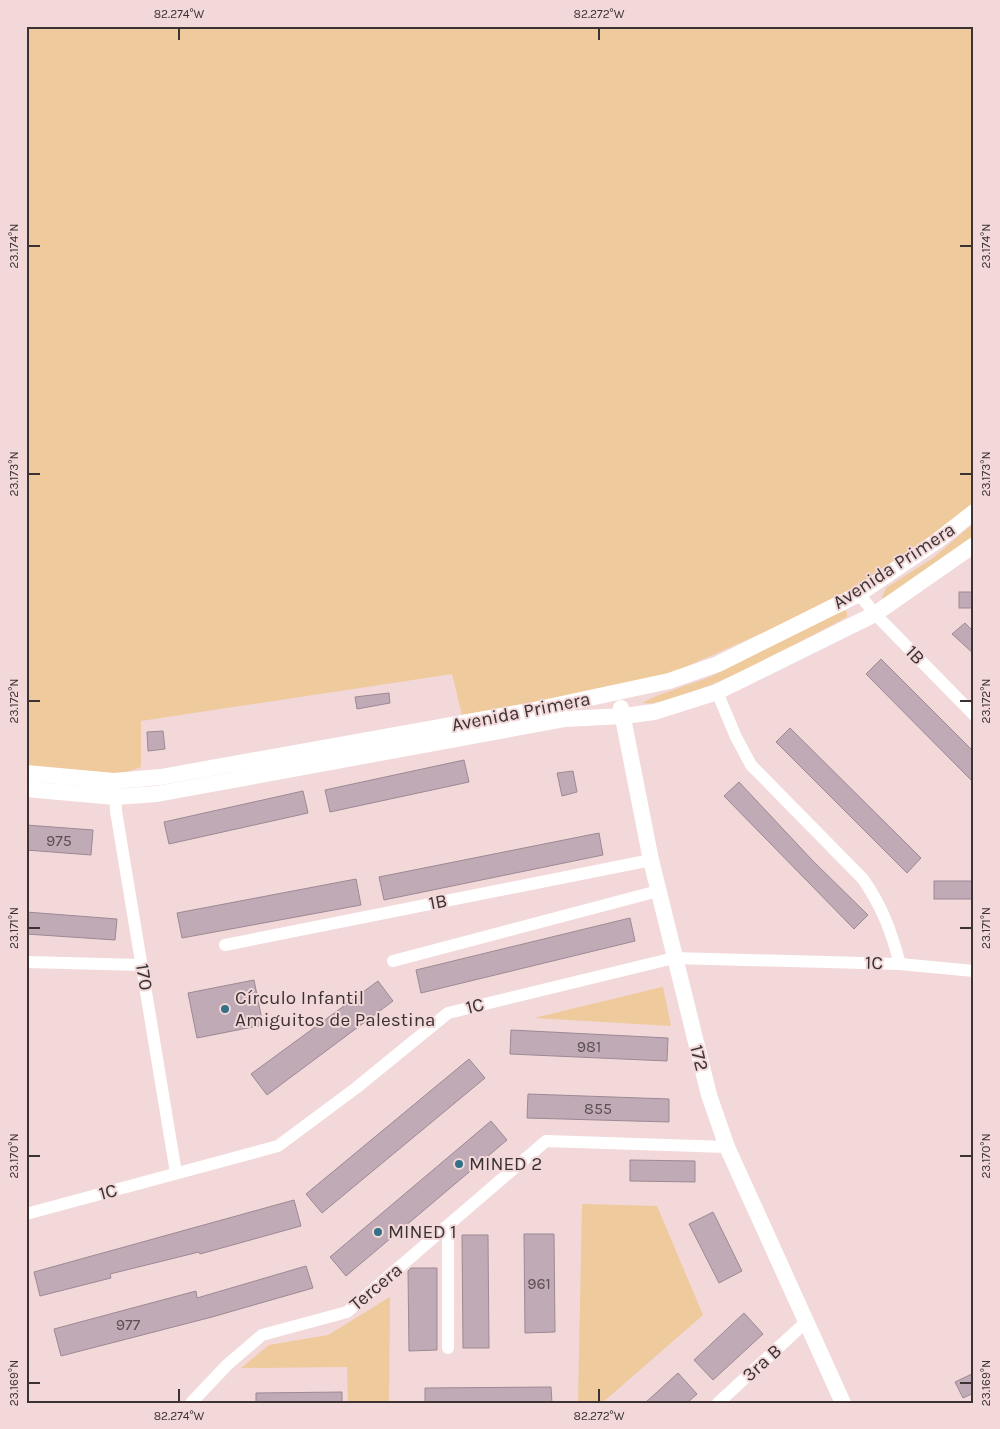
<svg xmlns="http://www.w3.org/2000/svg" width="1000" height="1429" viewBox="0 0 1000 1429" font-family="Karla,sans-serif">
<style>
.green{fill:#eeca9c}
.building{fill:#bfaab5;stroke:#9d8994}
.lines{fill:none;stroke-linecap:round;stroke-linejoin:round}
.minor{stroke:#fff;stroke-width:12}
.tertiary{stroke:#fff;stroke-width:16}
.ticks{fill:none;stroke:#3c3233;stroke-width:2}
.poi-dot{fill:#347087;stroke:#f2d8d9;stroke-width:2}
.labels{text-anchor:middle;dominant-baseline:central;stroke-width:4;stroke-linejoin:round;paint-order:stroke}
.number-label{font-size:16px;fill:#5d5054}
.street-label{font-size:19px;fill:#3c3233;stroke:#f2d8d9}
.poi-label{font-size:19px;fill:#3c3233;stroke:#f2d8d9;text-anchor:start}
.neatline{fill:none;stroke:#3c3233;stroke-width:2}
.ticks-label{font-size:12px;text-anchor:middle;fill:#3c3233}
</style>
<rect width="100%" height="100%" fill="#f2d8d9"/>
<!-- green -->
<g class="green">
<path d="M26,26H974V506L902,565L785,623L649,683L465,727L452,674L141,721V767L109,779L26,769Z"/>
<path d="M974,523V537L884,598L882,597L886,588L933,558Z"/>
<path d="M844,610L847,612V617C791,646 736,679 676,697C665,700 654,705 642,703L656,696L710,677Z"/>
<path d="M663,987L671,1026L534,1018L658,988Z"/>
<path d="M582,1204L657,1206L703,1315L602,1403H578Z"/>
<path d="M390,1297L389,1403H348L347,1367L241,1368L269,1345L328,1335Z"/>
</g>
<!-- building -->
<g class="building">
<rect x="959" y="592" width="15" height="16"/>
<path d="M965,623L974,632V654L952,634Z"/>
<path d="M881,659L974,752V783L866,674Z"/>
<path d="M389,693L390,703L357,709L355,697Z"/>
<path d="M790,728L921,858L907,873L776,742Z"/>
<path d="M163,731L165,749L148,751L147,732Z"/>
<path d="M464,760L469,782L330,812L325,790Z"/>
<path d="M573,771L577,792L562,796L557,773Z"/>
<path d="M739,782L813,861L868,915L854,929L724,796Z"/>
<path d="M303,791L308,813L169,844L164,822Z"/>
<path d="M26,825L93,830L91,855L26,850Z"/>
<path d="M599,833L603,855L384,900L379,877Z"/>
<path d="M356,879L361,905L182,938L177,913Z"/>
<rect x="934" y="881" width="40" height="18"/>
<path d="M26,912L117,919L115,940L26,934Z"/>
<path d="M630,918L635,941L421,993L416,970Z"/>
<path d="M254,980L263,1025L197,1038L188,993Z"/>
<path d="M378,981L393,1001L267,1095L251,1074Z"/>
<path d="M511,1030L668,1038L667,1061L510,1054Z"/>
<path d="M469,1059L485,1078L322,1213L306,1194Z"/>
<path d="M528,1094L669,1099V1122L527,1118Z"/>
<path d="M491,1121L507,1140L346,1276L330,1257Z"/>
<path d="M630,1160L695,1161V1182L630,1181Z"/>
<path d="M294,1200L301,1226L200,1254L199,1252L110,1274L111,1278L40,1296L34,1272Z"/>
<path d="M713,1212L742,1271L719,1283L689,1224Z"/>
<path d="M524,1234H554L555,1332L525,1333Z"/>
<path d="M462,1235H488L489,1348H463Z"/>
<path d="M306,1266L313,1288L212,1317L61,1356L54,1329L196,1291L197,1298Z"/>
<path d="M411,1268H437V1350L409,1351L408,1271Z"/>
<path d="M744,1313L763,1334L713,1380L694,1360Z"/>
<path d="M678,1373L697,1394L687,1403H645Z"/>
<path d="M974,1373V1393L963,1398L955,1382Z"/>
<path d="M551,1387L552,1403H425V1388Z"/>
<path d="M342,1392V1403H256V1393Z"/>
</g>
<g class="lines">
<!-- minor -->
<g class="minor">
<path d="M859,594L875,614L974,715"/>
<path d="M717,692L736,737L751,765L863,879C883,908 891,931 900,964"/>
<path d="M115,788L116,811L176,1173"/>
<path d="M225,945L651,860"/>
<path d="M393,961L658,891"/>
<path d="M26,962L142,965"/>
<path d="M26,1214L278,1146L356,1088L448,1013L674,958L900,964L974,971"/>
<path d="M448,1226V1348"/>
<path d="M191,1403L227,1365L262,1335L347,1312L546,1141L727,1147"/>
<path d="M718,1403L806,1322"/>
</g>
<!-- tertiary -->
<g class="tertiary">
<path d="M621,708L651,860L709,1095L727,1147L843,1403"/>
<path d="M26,773L114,781L161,777L534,710L669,681L718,664L859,594L937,541L974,512"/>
<path d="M26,789L115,797L157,794L565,719L624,716L654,712L717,692L875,614L974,545"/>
</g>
</g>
<!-- ticks -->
<path class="ticks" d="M179,28V40M599,28V40M28,246H40M960,246H972M28,474H40M960,474H972M28,701H40M960,701H972M28,928H40M960,928H972M28,1156H40M960,1156H972M28,1383H40M960,1383H972M179,1389V1402M599,1389V1402"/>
<!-- markers -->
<g class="poi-dot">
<circle cx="225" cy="1009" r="5"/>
<circle cx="459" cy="1164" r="5"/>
<circle cx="378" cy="1232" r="5"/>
</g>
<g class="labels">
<!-- number labels -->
<g class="number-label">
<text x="59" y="840">975</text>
<text x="589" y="1046">981</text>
<text x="598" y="1108">855</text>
<text x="539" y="1283">961</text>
<text x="128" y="1324">977</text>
</g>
<!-- street labels -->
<g class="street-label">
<text transform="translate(894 566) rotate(-33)">Avenida Primera</text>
<text transform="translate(915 655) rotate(46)">1B</text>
<text transform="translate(521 712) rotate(-11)">Avenida Primera</text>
<text transform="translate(438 902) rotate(-11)">1B</text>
<text transform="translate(874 963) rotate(1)">1C</text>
<text transform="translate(144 977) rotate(81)">170</text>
<text transform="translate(475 1006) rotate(-14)">1C</text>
<text transform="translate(699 1058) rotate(76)">172</text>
<text transform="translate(108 1192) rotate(-15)">1C</text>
<text transform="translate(376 1287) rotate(-40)">Tercera</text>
<text transform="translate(762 1363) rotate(-42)">3ra B</text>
</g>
<!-- poi labels -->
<g class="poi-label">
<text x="235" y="998">Círculo Infantil<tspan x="235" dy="22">Amiguitos de Palestina</tspan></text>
<text x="469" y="1164">MINED 2</text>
<text x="388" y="1232">MINED 1</text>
</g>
</g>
<!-- border -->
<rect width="1000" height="1429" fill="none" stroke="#f2d8d9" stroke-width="55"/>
<rect x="28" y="28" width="944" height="1374" class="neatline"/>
<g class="ticks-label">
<text x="179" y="18">82.274°W</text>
<text x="599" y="18">82.272°W</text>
<text transform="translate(14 246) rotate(-90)" y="4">23.174°N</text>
<text transform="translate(986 246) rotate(-90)" y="4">23.174°N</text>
<text transform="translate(14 474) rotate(-90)" y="4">23.173°N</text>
<text transform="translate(986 474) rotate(-90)" y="4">23.173°N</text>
<text transform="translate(14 701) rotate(-90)" y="4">23.172°N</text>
<text transform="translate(986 701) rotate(-90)" y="4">23.172°N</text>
<text transform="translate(14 928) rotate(-90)" y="4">23.171°N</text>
<text transform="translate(986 928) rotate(-90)" y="4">23.171°N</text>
<text transform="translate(14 1156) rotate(-90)" y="4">23.170°N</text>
<text transform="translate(986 1156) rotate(-90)" y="4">23.170°N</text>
<text transform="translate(14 1383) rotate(-90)" y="4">23.169°N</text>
<text transform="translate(986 1383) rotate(-90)" y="4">23.169°N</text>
<text x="179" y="1420">82.274°W</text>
<text x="599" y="1420">82.272°W</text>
</g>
</svg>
